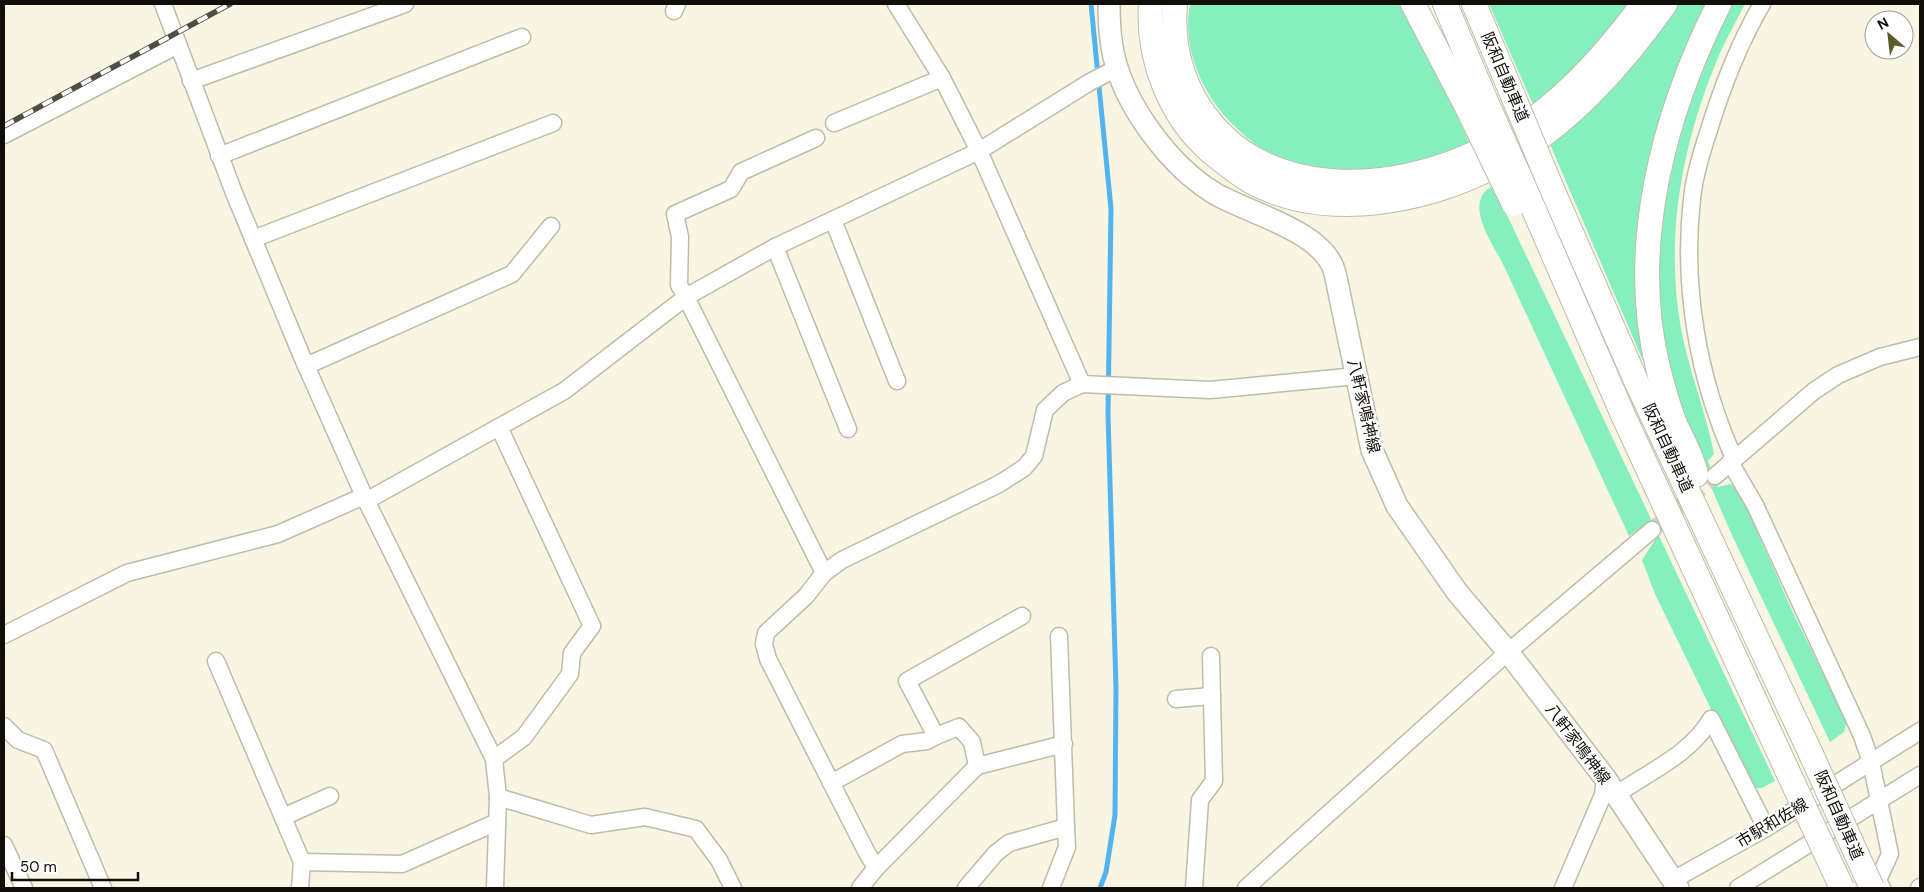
<svg xmlns="http://www.w3.org/2000/svg" width="1924" height="892" viewBox="0 0 1924 892" font-family="'DM Sans','Noto Sans JP',sans-serif">
<style>
.green{fill:#85efbe}
.lines{fill:none;stroke-linecap:round;stroke-linejoin:round}
.stream{stroke:#52b3ef;stroke-width:5}
.minor-tunnel{stroke:#d5d2c2;stroke-width:16;stroke-dasharray:16 8;stroke-linecap:butt}
.minor-casing{stroke:#bfbcaa;stroke-width:19}
.major-casing{stroke:#bfbcaa;stroke-width:24}
.highway-casing{stroke:#bfbcaa;stroke-width:26}
.minor{stroke:#fff;stroke-width:16}
.major{stroke:#fff;stroke-width:21}
.highway{stroke:#fff;stroke-width:24}
.rail-casing{stroke:#4f4e44;stroke-width:5.5}
.rail{stroke:#fff;stroke-width:4;stroke-dasharray:11;stroke-linecap:butt}
.highway-bridge-casing{stroke:#bfbcaa;stroke-width:26;stroke-linecap:butt}
.highway-bridge{stroke:#fff;stroke-width:24}
.labels{text-anchor:middle;dominant-baseline:central;stroke-width:5;stroke-linejoin:round;paint-order:stroke}
.street-label{font-size:16px;fill:#100f09;stroke:#fff}
</style>
<rect width="100%" height="100%" fill="#f8f5e3"/>
<!-- green -->
<g class="green">
<path d="M1190,4H1399L1430,59L1470,144C1427,165 1374,175 1326,171C1319,171 1311,168 1304,166C1296,163 1286,162 1279,158C1223,131 1178,67 1190,4Z"/>
<path d="M1489,4H1628L1592,51L1534,107Z"/>
<path d="M1678,4H1710L1671,96L1650,377L1549,142L1593,108L1612,89Z"/>
<path d="M1728,4H1745C1735,24 1723,44 1715,65C1681,149 1665,239 1681,329C1689,371 1706,412 1714,454L1708,461L1718,487L1730,484L1738,488L1794,615L1844,716L1846,724L1844,732L1830,742L1731,533L1702,466L1682,414L1668,365L1655,289L1663,195L1682,114Z"/>
<path d="M1491,187L1507,215L1775,781L1762,788H1753L1744,777L1655,594L1642,560L1655,540L1647,523L1629,536L1503,264C1493,244 1463,203 1491,187Z"/>
</g>
<g class="lines">
<!-- stream -->
<path class="stream" d="M1091,4L1111,209L1108,414L1116,688L1115,815L1106,872L1100,888"/>
<!-- minor-tunnel -->
<path class="minor-tunnel" d="M1652,530L1715,476"/>
<!-- minor casing -->
<g class="minor-casing">
<g id="minor">
<path d="M163,4L234,193L303,359L364,496L494,759L498,797L495,888"/>
<path d="M896,4L942,78L979,151L1082,384"/>
<path d="M674,11L677,4"/>
<path d="M191,81L405,4"/>
<path d="M834,123L942,78"/>
<path d="M4,135L178,45"/>
<path d="M219,156L522,37"/>
<path d="M833,220L897,381"/>
<path d="M253,239L553,123"/>
<path d="M775,247L848,429"/>
<path d="M306,366L512,274L551,226"/>
<path d="M499,427L564,391L686,297L679,285L680,237L675,214L731,189L741,172L816,138"/>
<path d="M1734,458C1698,379 1682,286 1692,199C1694,177 1701,154 1708,133C1722,87 1738,45 1762,4"/>
<path d="M1730,462L1755,505L1862,736L1871,762L1890,854L1878,880L1882,888"/>
<path d="M1715,476L1814,391L1838,375L1880,357L1920,347"/>
<path d="M366,501L499,427L592,626L572,653L570,674L524,737L494,759"/>
<path d="M824,573L842,560L999,484L1024,468L1034,456L1045,410L1063,393L1082,384L1210,390L1357,376"/>
<path d="M4,635L127,573L278,534L364,496"/>
<path d="M1059,636L1066,827"/>
<path d="M216,661L302,862L300,888"/>
<path d="M1176,699L1212,696"/>
<path d="M4,726L18,740L44,750L103,888"/>
<path d="M936,736L959,727L972,742L977,766L1064,744"/>
<path d="M831,783L902,744L927,741L936,736L907,681L1022,616"/>
<path d="M1616,795C1649,771 1689,756 1711,719L1766,828"/>
<path d="M498,797L591,825L645,817L696,829L719,860L733,888"/>
<path d="M283,817L330,796"/>
<path d="M4,845L24,888"/>
<path d="M302,862L402,864L497,822"/>
<path d="M876,868L866,851L768,659L764,644L766,633L806,596L824,573L686,297L775,247L979,151L1090,82L1117,68"/>
<path d="M1673,880L1766,828L1920,731"/>
<path d="M860,888L876,868L977,766"/>
<path d="M966,888L996,853L1009,843L1066,827L1067,847L1051,888"/>
<path d="M1194,888L1200,800L1214,781L1211,656"/>
<path d="M1246,888L1508,652L1652,530"/>
<path d="M1563,888L1603,795L1605,778"/>
<path d="M1738,888L1920,775"/>
<path d="M1919,888L1920,887"/>
</g>
</g>
<!-- major casing -->
<g class="major-casing">
<path id="major" d="M1109,4C1109,21 1110,40 1114,57C1126,107 1170,166 1214,193C1247,213 1325,231 1335,273L1372,450L1397,506L1457,592L1508,652L1605,778L1678,888"/>
</g>
<!-- highway casing -->
<g class="highway-casing">
<g id="highway">
<path d="M1151,4C1147,58 1170,117 1211,152C1225,163 1239,175 1254,183C1332,224 1443,199 1514,155C1575,118 1624,62 1665,4"/>
<path d="M1175,4C1172,41 1179,76 1200,108C1263,204 1395,194 1486,148C1551,116 1601,61 1643,4"/>
<path d="M1413,4L1468,109"/>
<path d="M1445,4L1485,99"/>
<path d="M1474,4L1508,84"/>
<path d="M1549,182L1637,383L1811,754"/>
<path d="M1528,196L1623,415L1787,770"/>
<path d="M1696,475C1693,458 1683,441 1676,426C1668,407 1663,387 1658,368C1628,246 1664,113 1719,4"/>
</g>
</g>
<!-- minor -->
<use href="#minor" class="minor"/>
<!-- major -->
<use href="#major" class="major"/>
<!-- highway -->
<use href="#highway" class="highway"/>
<!-- rail casing -->
<g class="rail-casing">
<path id="rail" d="M4,126L230,4"/>
</g>
<!-- rail -->
<use href="#rail" class="rail"/>
<!-- highway-bridge casing -->
<g class="highway-bridge-casing">
<g id="highway-bridge">
<path d="M1508,84L1549,182"/>
<path d="M1485,99L1528,196"/>
<path d="M1468,109L1514,204"/>
<path d="M1811,754L1872,888"/>
<path d="M1787,770L1842,888"/>
</g>
</g>
<!-- highway-bridge -->
<use href="#highway-bridge" class="highway-bridge"/>
</g>
<g class="labels">
<!-- street labels -->
<g class="street-label">
<text transform="translate(1505 77) rotate(67)">阪和自動車道</text>
<text transform="translate(1364 406) rotate(77)">八軒家鳴神線</text>
<text transform="translate(1668 448) rotate(65)">阪和自動車道</text>
<text transform="translate(1578 744) rotate(53)">八軒家鳴神線</text>
<text transform="translate(1839 815) rotate(66)">阪和自動車道</text>
<text transform="translate(1772 823) rotate(-31)">市駅和佐線</text>
</g>
</g>
<!-- border -->
<rect width="1924" height="892" fill="none" stroke="#100f09" stroke-width="10"/>
<!-- north arrow -->
<g transform="translate(1889 35) rotate(332)"><circle r="24" fill="#ffffff" stroke="#9f9f9d"/>
<path d="M0-4L9 19L0 12L-9 19Z" fill="#595d2a"/>
<text y="-8" font-size="14" font-weight="bold" text-anchor="middle" fill="#100f09">N</text>
</g>
<!-- scale -->
<path d="M12 872v8h126v-8" fill="none" stroke="#100f09" stroke-width="2.5"/>
<text x="20" y="872" font-size="15" fill="#100f09" stroke="#ffffff" stroke-width="4" paint-order="stroke">50 m</text>
</svg>
